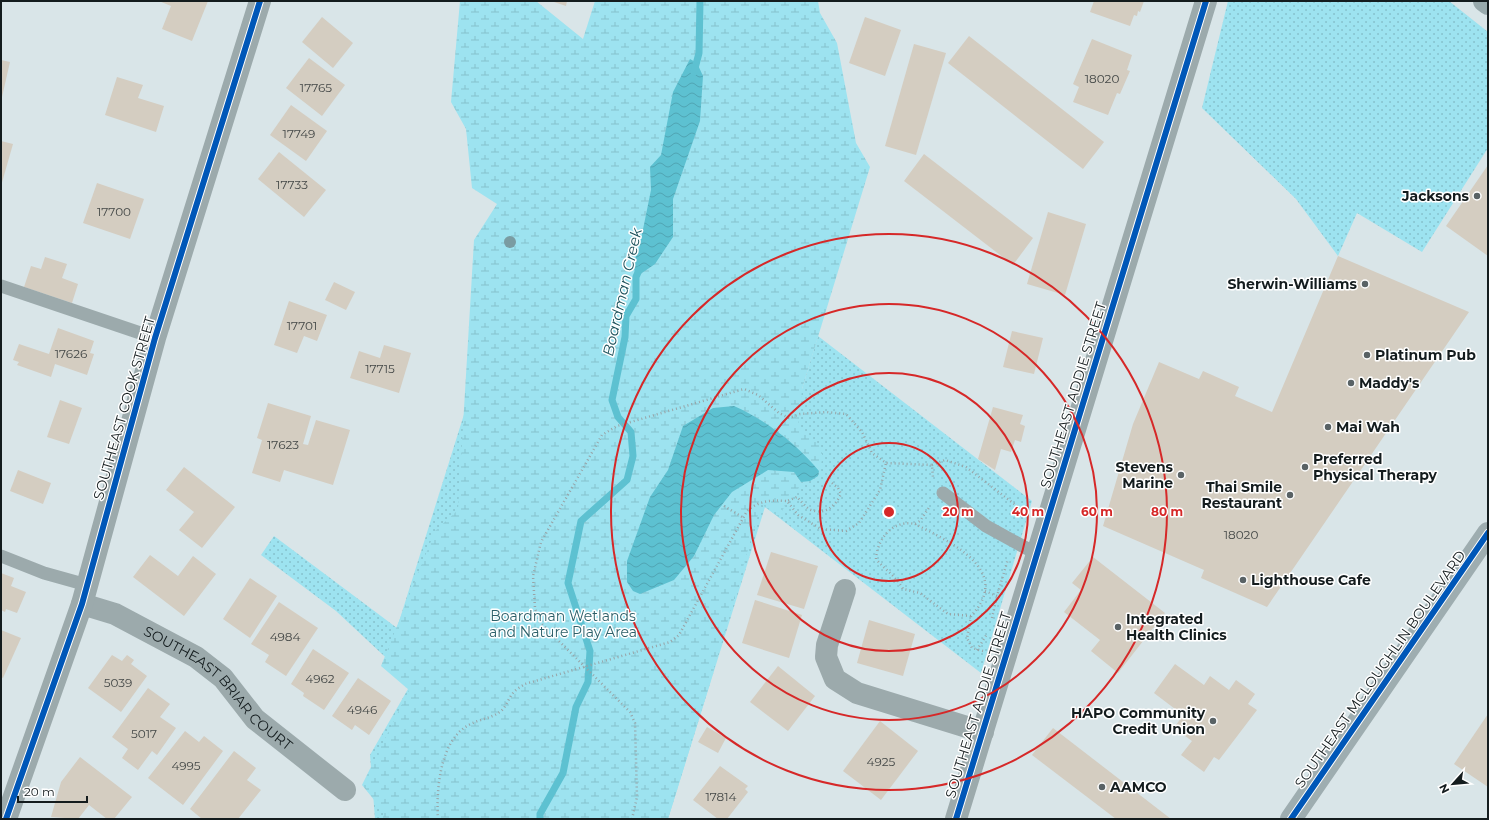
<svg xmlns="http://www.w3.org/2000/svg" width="1489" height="820" viewBox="0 0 1489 820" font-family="Montserrat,sans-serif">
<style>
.grass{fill:url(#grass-dots)}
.wetland{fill:url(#wetland-marsh)}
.water{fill:url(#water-waves)}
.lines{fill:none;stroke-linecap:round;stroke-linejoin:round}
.stream{stroke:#5dc1d1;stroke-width:7}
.building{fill:#d4cdc1}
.path{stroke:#98a4a7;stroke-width:2.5;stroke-dasharray:1 3;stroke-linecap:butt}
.lane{stroke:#9caaac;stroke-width:13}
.street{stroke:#9caaac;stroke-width:22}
.secondary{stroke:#97a9ac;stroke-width:22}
.primary{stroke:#9eadb0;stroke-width:22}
.cycleway-casing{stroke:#fff;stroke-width:8}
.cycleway{stroke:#0057b8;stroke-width:6}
.tree{fill:#7a9ca2}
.ring{fill:none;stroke:#d62828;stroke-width:2}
.poi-dot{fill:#596265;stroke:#fff;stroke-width:1.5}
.labels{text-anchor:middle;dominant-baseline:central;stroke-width:3;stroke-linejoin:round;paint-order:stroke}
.number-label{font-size:12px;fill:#444847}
.poi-label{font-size:14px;font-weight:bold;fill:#141c1e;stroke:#fff;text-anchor:start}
.street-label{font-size:14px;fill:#141c1e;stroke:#fff}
.park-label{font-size:14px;fill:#2c6069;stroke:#fff}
.water-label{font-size:15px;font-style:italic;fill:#1b515a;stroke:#fff}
.centre{fill:#d62828;stroke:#fff;stroke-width:2}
.ring-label{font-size:12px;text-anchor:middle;font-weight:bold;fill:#d62828;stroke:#fff;stroke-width:3;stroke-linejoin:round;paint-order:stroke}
</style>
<defs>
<pattern id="grass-dots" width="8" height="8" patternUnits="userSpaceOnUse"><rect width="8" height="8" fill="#9de3f0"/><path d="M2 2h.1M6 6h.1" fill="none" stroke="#86c2cd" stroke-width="1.8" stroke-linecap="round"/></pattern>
<pattern id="wetland-marsh" width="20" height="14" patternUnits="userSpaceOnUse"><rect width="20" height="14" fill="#9de3f0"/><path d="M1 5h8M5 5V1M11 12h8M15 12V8" fill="none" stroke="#86c2cd"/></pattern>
<pattern id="water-waves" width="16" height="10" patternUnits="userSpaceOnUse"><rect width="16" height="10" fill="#5dc1d1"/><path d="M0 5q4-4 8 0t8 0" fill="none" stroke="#50a5b3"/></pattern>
</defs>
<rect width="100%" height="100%" fill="#d9e5e8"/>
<!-- grass -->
<g class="grass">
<path d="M1228,1H1449L1488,32V148L1422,252L1357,213L1338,256L1296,199L1202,108Z"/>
<path d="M536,185L802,389L818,336L1032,501L981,673L765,507L668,819H375L370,755L412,682L336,611L261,555L274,536L397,628Z"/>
</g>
<!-- wetland -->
<path class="wetland" d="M460,1H536L583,39L595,1H818L820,13L837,43L856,143L870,167L802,389L798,428C817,442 828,445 819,471L807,456L782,437L683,426L668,470L650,497L694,557L714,515L732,492L768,470L794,472L801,482L797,492L788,496L780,518L761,504L710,683L668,819H383V811L362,785L409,690L381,666L435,531L458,510L474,240L497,204L472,188L466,129L451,102Z"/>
<!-- water -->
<g class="water">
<path d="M690,59L697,63L703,76L700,121L673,199V237L655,264L636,277L633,264L639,249L651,190L650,167L661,155L673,92Z"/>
<path d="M734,406C766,420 797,444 819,471L818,476L810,481L801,482L794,472L768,470L732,492L714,515L694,556L674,580L640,594L633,591L627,582V561L650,497L668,470L683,426L713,408Z"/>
</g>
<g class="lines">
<!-- stream -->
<g class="stream">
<path d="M694,72L699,53L700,1"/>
<path d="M540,819V814L563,773L576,707L588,682L590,651L568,583L581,521L627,480L633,456L631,432L618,417L612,400L625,337L626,316L636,299V277L639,270"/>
</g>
</g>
<!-- building -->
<g class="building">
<path d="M159,1H208L192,41L162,29L171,6Z"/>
<path d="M551,1H567L566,6Z"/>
<path d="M1094,1H1144L1140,12L1138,11L1137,16L1134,15L1130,26L1090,12Z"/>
<path d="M322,17L353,43L333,68L302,42Z"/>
<path d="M865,17L901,30L885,76L849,63Z"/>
<path d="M969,36L1104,142L1083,169L948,63Z"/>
<path d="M1092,39L1132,55L1127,70L1130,71L1120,94L1117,93L1108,115L1073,102L1079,87L1073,84Z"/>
<path d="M914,44L946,53L916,155L885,146Z"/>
<path d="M309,58L345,85L322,116L286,88Z"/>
<path d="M1,60L10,62L2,97H1Z"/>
<path d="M117,77L143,85L138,98L164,106L156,132L105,115Z"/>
<path d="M291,105L327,131L306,161L270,135Z"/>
<path d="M1,141L13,144L1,186Z"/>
<path d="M279,152L326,190L304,217L258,179Z"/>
<path d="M924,154L1033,238L1013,265L904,181Z"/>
<path d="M1488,165V256L1446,226Z"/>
<path d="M97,183L144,199L130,239L83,223Z"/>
<path d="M1048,212L1086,224L1065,295L1027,284Z"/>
<path d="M1338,256L1469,312L1267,607L1201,578L1204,570L1103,526L1133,424L1159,362L1199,379L1203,371L1239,387L1235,396L1272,412Z"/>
<path d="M45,257L67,264L62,278L78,284L72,303L24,287L31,266L41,269Z"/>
<path d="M334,282L355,292L346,310L325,300Z"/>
<path d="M289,301L327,315L317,341L304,336L297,353L274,345Z"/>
<path d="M58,328L94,341L90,353L94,354L87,375L55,364L51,377L17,365L19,362L13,360L19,344L49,354Z"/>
<path d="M1012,331L1043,338L1034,374L1003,367Z"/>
<path d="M384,345L411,353L399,393L350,378L359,351L380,358Z"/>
<path d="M60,400L82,408L69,444L47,437Z"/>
<path d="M268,403L311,416L303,444L308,445L316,420L350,430L333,485L284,470L280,482L252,473L262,440L257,438Z"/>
<path d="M993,407L1023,415L1020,424L1025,426L1021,442L1015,440L1011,452L1001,449L995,470L978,459Z"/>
<path d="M184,467L235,507L202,548L179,530L194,512L166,490Z"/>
<path d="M18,470L51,483L43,504L10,491Z"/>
<path d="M771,552L818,566L804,609L757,595Z"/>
<path d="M150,555L178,576L193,556L216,574L184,616L133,577Z"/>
<path d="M1093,557L1165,613L1118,673L1091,651L1100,640L1064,612L1081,590L1072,583Z"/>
<path d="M1,573L14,578L11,586L26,592L17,613L6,609L5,612L1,610Z"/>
<path d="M250,578L277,596L250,638L223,619Z"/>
<path d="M755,600L802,615L789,658L742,643Z"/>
<path d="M279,602L318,628L286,676L265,662L269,655L251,644Z"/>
<path d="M869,620L915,634L903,676L857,663Z"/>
<path d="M1,630L21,638L3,678L1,677Z"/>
<path d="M313,649L349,673L324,710L303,696L304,693L291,684Z"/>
<path d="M112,655L122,661L127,655L134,660L131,664L147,676L121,712L88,688Z"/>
<path d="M1175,664L1204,685L1210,676L1229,690L1236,680L1255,694L1248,704L1257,710L1219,760L1214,757L1204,772L1181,755L1192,741L1174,728L1183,715L1154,693Z"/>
<path d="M778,666L815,696L788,731L750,702Z"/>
<path d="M358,678L391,701L369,735L355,725L352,730L332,716Z"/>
<path d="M148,688L170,704L160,717L176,728L157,755L152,751L138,770L122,758L128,749L112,737Z"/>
<path d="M1488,714V787L1454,764Z"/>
<path d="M880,721L918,751L881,800L843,771Z"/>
<path d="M707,727L726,738L718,753L698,742Z"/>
<path d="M1053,728L1171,819H1116L1032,755Z"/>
<path d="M185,731L199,742L204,736L223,751L183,805L148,778Z"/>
<path d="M234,751L256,768L247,780L261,790L238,819H202L190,809Z"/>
<path d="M80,757L132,797L114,819H107L89,805L78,819L51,817L61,782Z"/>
<path d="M720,766L748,786L745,789L748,792L727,819H718L693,800Z"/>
</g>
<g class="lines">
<!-- path -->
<g class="path">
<path d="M932,465L945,460L966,467L1026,513"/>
<path d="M832,483L838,488L841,494C835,506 826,515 811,510C806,508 801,501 797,497L787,501L798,515L821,529L846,531L859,523L880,490L886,463"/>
<path d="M724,506L744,518"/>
<path d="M915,524C950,542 1014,570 971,616L948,614L920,593L903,589C896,576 885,570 876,559C877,539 893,519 915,524L920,521L930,506"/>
<path d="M985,591L997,596L1008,559"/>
<path d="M971,616L967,638L972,648L983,651"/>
<path d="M992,618L997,596"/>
<path d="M977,650L987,634"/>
<path d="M438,819C436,790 440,742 467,726C478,719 491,719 501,711C507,706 509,696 515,691C518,688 522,686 525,684L670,642L679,635L747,511C760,500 771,500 787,501"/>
<path d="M632,819L637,797L635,723L630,712L539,621L535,608L533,576L541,542L602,435L617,426L744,389L758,395L779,413L789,418L800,414L826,412L846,414L862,432L872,453L886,463L932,465L933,478"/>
</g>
<!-- lane -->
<g class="lane">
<path d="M1,286L155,338"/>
<path d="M943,493L986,526L1037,554"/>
<path d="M1,556L44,573L87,585"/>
</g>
<!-- street -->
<g class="street">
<path d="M845,590L827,645L826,657L835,679L857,693L983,732"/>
<path id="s1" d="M82,604L115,614L196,657L223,678L255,719L345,790"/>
<path d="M6,819L82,604L155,338L260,1"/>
<path d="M956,819L1206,1"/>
</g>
<!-- secondary -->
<path class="secondary" d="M1484,1L1488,4"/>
<!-- primary -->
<path class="primary" d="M1291,819L1488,533"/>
<!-- cycleway casing -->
<g class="cycleway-casing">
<g id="cycleway">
<path d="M6,819L82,604L155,338L260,1"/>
<path d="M956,819L1206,1"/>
<path d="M1291,819L1488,533"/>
</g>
</g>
<!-- cycleway -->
<use href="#cycleway" class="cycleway"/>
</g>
<!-- trees -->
<circle class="tree" cx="510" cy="242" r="6"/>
<!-- distance rings -->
<g class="ring">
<circle cx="889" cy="512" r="69"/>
<circle cx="889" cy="512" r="139"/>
<circle cx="889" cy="512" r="208"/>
<circle cx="889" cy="512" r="278"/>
</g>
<!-- markers -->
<g class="poi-dot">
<circle cx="1477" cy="196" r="4"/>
<circle cx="1365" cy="284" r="4"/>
<circle cx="1367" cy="355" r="4"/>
<circle cx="1351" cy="383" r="4"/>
<circle cx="1328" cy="427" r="4"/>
<circle cx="1305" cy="467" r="4"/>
<circle cx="1181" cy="475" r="4"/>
<circle cx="1290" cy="495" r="4"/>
<circle cx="1243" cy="580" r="4"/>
<circle cx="1118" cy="627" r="4"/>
<circle cx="1213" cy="721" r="4"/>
<circle cx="1102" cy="787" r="4"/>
</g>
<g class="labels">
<!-- number labels -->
<g class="number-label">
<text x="1102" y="78">18020</text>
<text x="316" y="87">17765</text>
<text x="299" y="133">17749</text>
<text x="292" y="184">17733</text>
<text x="114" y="211">17700</text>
<text x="302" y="325">17701</text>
<text x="71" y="353">17626</text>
<text x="380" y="368">17715</text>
<text x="283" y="444">17623</text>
<text x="1241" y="534">18020</text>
<text x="285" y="636">4984</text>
<text x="320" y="678">4962</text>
<text x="118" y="682">5039</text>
<text x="362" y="709">4946</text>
<text x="144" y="733">5017</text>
<text x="881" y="761">4925</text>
<text x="186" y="765">4995</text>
<text x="721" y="796">17814</text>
</g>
<!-- poi labels -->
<g class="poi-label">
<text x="1469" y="196" text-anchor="end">Jacksons</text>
<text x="1357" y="284" text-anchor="end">Sherwin-Williams</text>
<text x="1375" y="355">Platinum Pub</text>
<text x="1359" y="383">Maddy's</text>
<text x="1336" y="427">Mai Wah</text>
<text x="1313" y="459">Preferred<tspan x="1313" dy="16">Physical Therapy</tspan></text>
<text x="1173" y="467" text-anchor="end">Stevens<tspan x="1173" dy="16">Marine</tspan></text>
<text x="1282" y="487" text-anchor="end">Thai Smile<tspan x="1282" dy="16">Restaurant</tspan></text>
<text x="1251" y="580">Lighthouse Cafe</text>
<text x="1126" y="619">Integrated<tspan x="1126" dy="16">Health Clinics</tspan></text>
<text x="1205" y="713" text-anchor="end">HAPO Community<tspan x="1205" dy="16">Credit Union</tspan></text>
<text x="1110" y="787">AAMCO</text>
</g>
<!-- street labels -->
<g class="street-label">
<text transform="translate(1073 395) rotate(-73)">SOUTHEAST ADDIE STREET</text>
<text transform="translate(124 408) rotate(-74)">SOUTHEAST COOK STREET</text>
<text transform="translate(1380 669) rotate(-55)">SOUTHEAST MCLOUGHLIN BOULEVARD</text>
<text stroke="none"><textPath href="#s1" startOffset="163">SOUTHEAST BRIAR COURT</textPath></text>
<text transform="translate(978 705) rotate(-73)">SOUTHEAST ADDIE STREET</text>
</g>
<!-- park labels -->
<g class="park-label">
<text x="563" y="616">Boardman Wetlands<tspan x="563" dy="16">and Nature Play Area</tspan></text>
</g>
<!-- water labels -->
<g class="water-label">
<text transform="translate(622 292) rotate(-77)">Boardman Creek</text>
</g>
</g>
<circle cx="889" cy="512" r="6" class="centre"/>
<g class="ring-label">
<text x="958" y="516">20 m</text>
<text x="1028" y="516">40 m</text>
<text x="1097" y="516">60 m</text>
<text x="1167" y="516">80 m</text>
</g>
<!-- border -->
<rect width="1489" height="820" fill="none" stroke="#141c1e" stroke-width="4"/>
<!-- north arrow -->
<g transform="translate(1453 784) rotate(243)" stroke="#ffffff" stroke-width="3" paint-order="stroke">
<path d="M0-3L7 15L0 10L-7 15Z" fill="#141c1e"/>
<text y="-6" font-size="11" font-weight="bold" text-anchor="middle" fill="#141c1e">N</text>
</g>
<!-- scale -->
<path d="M18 796v6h69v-6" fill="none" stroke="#141c1e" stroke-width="2"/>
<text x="24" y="796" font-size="12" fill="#141c1e" stroke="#ffffff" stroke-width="3" paint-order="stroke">20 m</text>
</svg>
